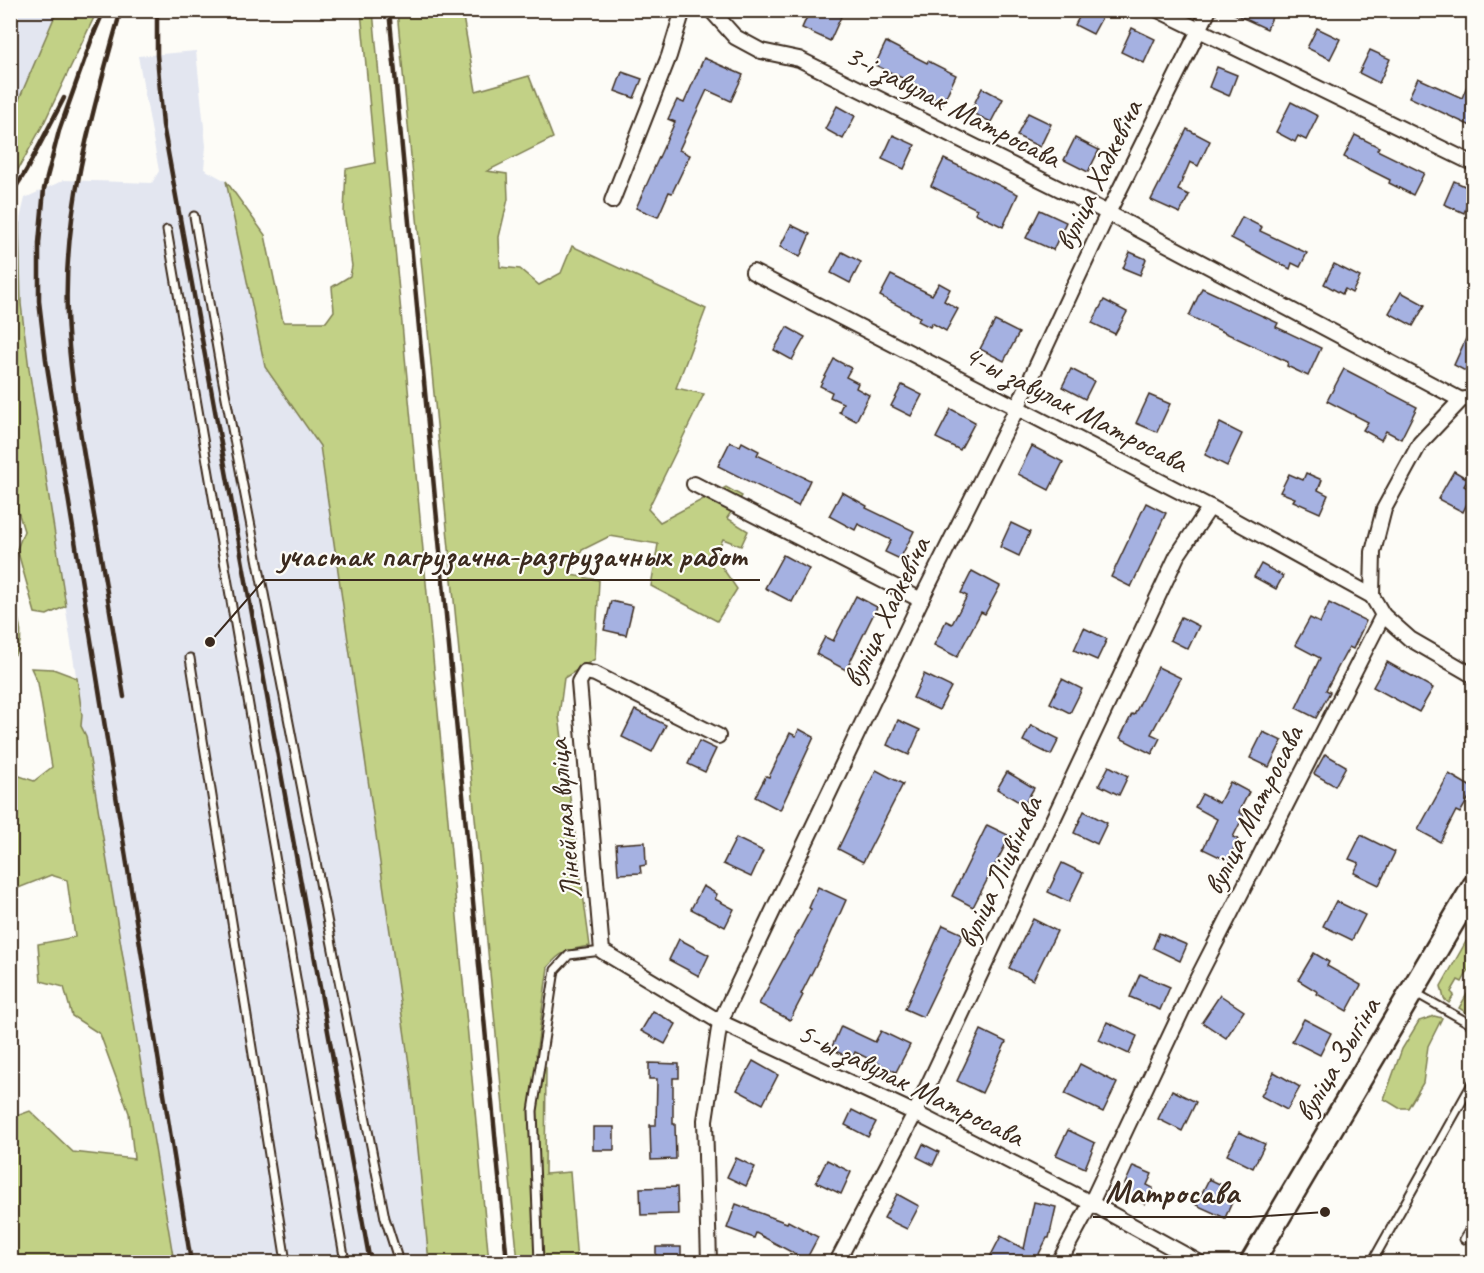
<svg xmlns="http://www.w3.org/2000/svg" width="1484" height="1273" viewBox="0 0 1484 1273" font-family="Caveat,sans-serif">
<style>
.built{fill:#e3e6f0}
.green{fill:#c2d186;stroke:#7e7e52;stroke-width:1.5}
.building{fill:#a5b1e1;stroke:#3b2a1e;stroke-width:1.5}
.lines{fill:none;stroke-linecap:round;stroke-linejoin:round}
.service-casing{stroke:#3b2a1e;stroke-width:11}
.minor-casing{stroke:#3b2a1e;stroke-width:18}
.primary-casing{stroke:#3b2a1e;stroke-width:27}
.service{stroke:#fdfcf7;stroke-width:7}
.minor{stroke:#fdfcf7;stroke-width:14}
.primary{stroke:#fdfcf7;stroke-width:22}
.rail{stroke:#3b2a1e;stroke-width:4.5}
.labels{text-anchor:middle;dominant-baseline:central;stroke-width:4.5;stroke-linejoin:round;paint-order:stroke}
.street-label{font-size:30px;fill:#3b2a1e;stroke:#fdfcf7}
.leader{fill:none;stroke:#3b2a1e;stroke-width:2}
.callout-dot{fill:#3b2a1e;stroke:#fdfcf7;stroke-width:2}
.callout-label{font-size:32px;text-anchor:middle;font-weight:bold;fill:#3b2a1e;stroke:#fdfcf7;stroke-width:4.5;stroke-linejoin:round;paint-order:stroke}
</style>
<rect width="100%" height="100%" fill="#fdfcf7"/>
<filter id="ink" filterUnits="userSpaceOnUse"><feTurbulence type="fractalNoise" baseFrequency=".0167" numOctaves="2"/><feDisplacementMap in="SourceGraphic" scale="12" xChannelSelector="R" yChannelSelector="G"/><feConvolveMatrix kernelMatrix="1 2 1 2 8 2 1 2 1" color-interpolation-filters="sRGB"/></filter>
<g filter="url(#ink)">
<!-- built -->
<g class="built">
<path d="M10,11H57L17,105L11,102Z"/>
<path d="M196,51L206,146L204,169L226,181L265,367L320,446L411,1078L429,1262H174L86,736L81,726L82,715L29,369L21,304L19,223L25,198L64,180L152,183L159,171L138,56Z"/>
</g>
<!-- green -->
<g class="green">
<path d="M57,11H97L44,123L11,182V102L17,104Z"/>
<path d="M361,11H373L489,1262H429L411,1078L320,446L265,367L226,181L265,235L283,322H326L334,311L332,287L350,276L352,266L344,213L346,169L375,163Z"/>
<path d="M397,11H462L476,91L529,76L553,138L487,171L507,174L508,199L499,237L500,267L520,269L539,285L561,273L572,246L706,309L676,388L704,394L648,509L660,522L726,487L742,496L727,518L748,531L741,546L723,539L715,557L737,589L717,621L651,586L658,544L610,536L582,550L571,575L599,580L595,659L564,678L559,716L590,946C571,949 560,951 548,967L536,1055L546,1068L545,1174L570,1172L577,1262H518Z"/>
<path d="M19,223L21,304L29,369L66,606L47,615L35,613L17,549L24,531L14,498L15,453L10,431V224Z"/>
<path d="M11,596C18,617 29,641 11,659Z"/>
<path d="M31,668L53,669L77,678L82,715L81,726L86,736L174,1262H11V1118L30,1111L73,1152L134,1159L129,1113L100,1034L72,1016L64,987L41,981L38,944L75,937L67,880L51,875L11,891V773L34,781L52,767L38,683Z"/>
<path d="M1473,929V962L1462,982L1458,980L1451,992L1454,995L1449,1003L1444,999L1441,986Z"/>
<path d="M1473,984V1017L1459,1008Z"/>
<path d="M1434,1016L1442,1018L1428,1046L1423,1083L1408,1108H1399L1384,1099L1402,1049L1419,1021Z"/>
</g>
<!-- building -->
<g class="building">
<path d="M810,10H844L830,41L802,28Z"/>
<path d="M1083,10H1106L1093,34L1075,25Z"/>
<path d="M1226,10H1275L1267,29Z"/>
<path d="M1132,28L1155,39L1144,63L1121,52Z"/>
<path d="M1317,28L1340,39L1330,59L1307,48Z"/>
<path d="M886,42L927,63L928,61L956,75L943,103L915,89L917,85L875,65Z"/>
<path d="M1370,50L1390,59L1379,83L1359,73Z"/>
<path d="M704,58L743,75L731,101L707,90L679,150L690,155L672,193L669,192L658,217L636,208L675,122L668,119L677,100L684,103Z"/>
<path d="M1217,67L1237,75L1229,96L1209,87Z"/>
<path d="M1473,71V127L1409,97L1418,78L1462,98Z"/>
<path d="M622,72L642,79L634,98L615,91Z"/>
<path d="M982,88L1003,99L991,122L970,112Z"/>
<path d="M1291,102L1318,116L1306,140L1298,136L1295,142L1276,132Z"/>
<path d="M837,106L855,116L843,139L825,129Z"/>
<path d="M1028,113L1051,124L1040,147L1017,136Z"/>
<path d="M1187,129L1210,141L1198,166L1190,162L1178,190L1189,195L1180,213L1151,200Z"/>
<path d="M893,135L915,145L904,169L882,159Z"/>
<path d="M1355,135L1379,147L1377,150L1424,173L1413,195L1389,183L1390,180L1344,157Z"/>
<path d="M1075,138L1099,150L1088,172L1064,160Z"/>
<path d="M944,159L1018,194L1003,227L975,213L977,209L931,186Z"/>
<path d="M1454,181L1473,190L1464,213L1444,204Z"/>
<path d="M1040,210L1066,222L1053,250L1026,238Z"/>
<path d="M1242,217L1262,227L1260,231L1307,253L1300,267L1292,263L1290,269L1231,238Z"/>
<path d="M791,225L810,234L800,257L780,247Z"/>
<path d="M842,252L861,262L850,283L831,273Z"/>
<path d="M1130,252L1146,259L1140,275L1123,268Z"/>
<path d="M1334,264L1360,277L1352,293L1345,289L1342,294L1324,284Z"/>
<path d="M891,275L932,295L939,283L950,289L944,301L958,309L946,331L932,323L930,327L918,321L920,317L880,296Z"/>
<path d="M1202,288L1278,323L1276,327L1321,348L1308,376L1287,366L1288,362L1189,316Z"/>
<path d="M1401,292L1425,305L1413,326L1389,313Z"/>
<path d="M1104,300L1127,312L1115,334L1092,323Z"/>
<path d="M995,321L1019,333L1004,361L980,349Z"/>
<path d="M1473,323V375L1454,365Z"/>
<path d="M787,327L805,337L792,360L774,350Z"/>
<path d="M834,359L851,368L846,377L858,383L856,388L869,395L856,421L839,412L843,403L830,397L832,392L820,386Z"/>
<path d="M1071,369L1094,381L1085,399L1062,387Z"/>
<path d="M1344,369L1417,407L1401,439L1386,431L1381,440L1363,430L1368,422L1327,401Z"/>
<path d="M902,385L922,395L911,416L891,406Z"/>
<path d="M1149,395L1170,404L1157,432L1136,423Z"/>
<path d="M951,409L975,422L960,450L936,438Z"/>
<path d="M1220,423L1242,434L1227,466L1205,455Z"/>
<path d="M730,442L740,446L742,442L759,451L757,455L810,480L798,506L718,466Z"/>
<path d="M1032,446L1063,462L1049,490L1018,474Z"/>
<path d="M1454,471L1468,479L1464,486L1473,491L1463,512L1438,499Z"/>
<path d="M1306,473L1322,480L1318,490L1328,495L1320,513L1293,501L1295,498L1280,492L1289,474L1303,480Z"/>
<path d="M842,492L867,506L866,508L914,531L900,559L885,552L891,540L858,524L855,530L829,516Z"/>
<path d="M1146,503L1166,513L1131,587L1111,577Z"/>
<path d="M1011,523L1030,532L1019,556L1000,547Z"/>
<path d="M783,555L809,569L792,602L765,588Z"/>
<path d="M1261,564L1283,576L1276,589L1254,577Z"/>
<path d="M972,571L1000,586L985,614L981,612L957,657L934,645L946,621L952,624L967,596L961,593Z"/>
<path d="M856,596L877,607L846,670L816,654L825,637L833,641Z"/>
<path d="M611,601L633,606L626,635L604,630Z"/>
<path d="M1329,603L1366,621L1353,649L1349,647L1326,690L1330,692L1316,718L1296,708L1320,658L1295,645L1310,618L1320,623Z"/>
<path d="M1181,617L1199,626L1188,649L1170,640Z"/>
<path d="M1084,628L1107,639L1097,660L1074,650Z"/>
<path d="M1387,662L1433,688L1419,712L1373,687Z"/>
<path d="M1158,667L1181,678L1151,734L1160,738L1152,754L1120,738L1132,714L1134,715Z"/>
<path d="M924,674L951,687L939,710L913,698Z"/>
<path d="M1062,679L1082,689L1070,713L1050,703Z"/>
<path d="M635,710L666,725L652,752L622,737Z"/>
<path d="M898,720L920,730L909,755L887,745Z"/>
<path d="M1031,725L1059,739L1051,755L1023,741Z"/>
<path d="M799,729L814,737L780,810L755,797L766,776L769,777L790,733L796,736Z"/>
<path d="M1263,732L1282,741L1269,767L1250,758Z"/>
<path d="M699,741L716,749L705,772L688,764Z"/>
<path d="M1325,754L1346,766L1335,786L1314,774Z"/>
<path d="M1109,766L1128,776L1119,795L1099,785Z"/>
<path d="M876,770L903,784L863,862L838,849Z"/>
<path d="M1007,772L1034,788L1024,805L997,789Z"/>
<path d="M1449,774L1473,788V791L1460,813L1456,811L1440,842L1418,830Z"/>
<path d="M1230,782L1249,792L1239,812L1244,815L1233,837L1238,839L1228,861L1203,849L1217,819L1195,807L1202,794L1219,803Z"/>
<path d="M1084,811L1107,823L1097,844L1074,833Z"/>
<path d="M987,825L1010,836L973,907L952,896Z"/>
<path d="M1361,835L1395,852L1379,885L1354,873L1359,863L1349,859Z"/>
<path d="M736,838L763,851L751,877L723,864Z"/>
<path d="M645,842L646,865L640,866L641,873L618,874L616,844Z"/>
<path d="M1062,863L1083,873L1069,902L1048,892Z"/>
<path d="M703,886L717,894L715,899L734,909L725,927L691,909Z"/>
<path d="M818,887L846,900L826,945L801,994L803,995L790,1020L759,1004L811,909L809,908Z"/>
<path d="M1336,901L1365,915L1352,940L1323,926Z"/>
<path d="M1033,919L1057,931L1033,980L1009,968Z"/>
<path d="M943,925L963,934L923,1017L905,1009Z"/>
<path d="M1159,933L1187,945L1180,961L1153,948Z"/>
<path d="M679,939L709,955L699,976L669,960Z"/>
<path d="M1314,953L1329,962L1327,966L1361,985L1347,1011L1317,994L1318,992L1298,980Z"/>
<path d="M1140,974L1170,987L1160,1010L1130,997Z"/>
<path d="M1220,995L1244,1011L1226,1038L1202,1022Z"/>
<path d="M653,1011L676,1024L665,1044L641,1031Z"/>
<path d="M1304,1019L1331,1033L1320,1055L1292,1041Z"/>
<path d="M1107,1022L1137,1036L1129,1054L1099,1040Z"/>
<path d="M841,1026L875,1042L881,1031L910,1045L896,1072L855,1052L852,1059L831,1049Z"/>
<path d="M981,1030L1006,1042L982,1093L957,1081Z"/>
<path d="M753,1061L778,1075L763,1104L737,1090Z"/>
<path d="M649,1063L679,1064V1078H673V1124H675L676,1159L651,1160L650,1125H656L657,1079H649Z"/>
<path d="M1080,1064L1117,1083L1103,1112L1065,1094Z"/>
<path d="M1274,1072L1300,1087L1287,1110L1261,1096Z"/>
<path d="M1172,1090L1196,1102L1182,1131L1158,1119Z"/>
<path d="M852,1110L876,1122L868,1137L845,1125Z"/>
<rect x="593" y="1127" width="21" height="23"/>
<path d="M1068,1130L1095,1143L1085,1168L1056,1155Z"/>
<path d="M1239,1132L1265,1144L1253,1168L1227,1155Z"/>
<path d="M923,1144L939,1152L933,1165L917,1157Z"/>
<path d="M736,1158L755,1167L746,1186L727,1177Z"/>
<path d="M827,1160L851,1172L841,1194L816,1182Z"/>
<path d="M1133,1166L1152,1174L1147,1185L1153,1188L1145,1204L1121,1193Z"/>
<path d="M1209,1179L1226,1187L1222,1195L1233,1200L1225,1218L1196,1205Z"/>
<path d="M677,1187L678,1214L641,1215L640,1188Z"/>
<path d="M897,1194L919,1206L907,1229L884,1218Z"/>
<path d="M1034,1202L1056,1207L1049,1238H1047L1038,1256L1050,1263H987L1001,1236L1024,1249Z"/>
<path d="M736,1204L787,1223L788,1221L818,1237L806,1260L756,1233L754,1238L727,1228Z"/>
<rect x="656" y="1247" width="25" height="16"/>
</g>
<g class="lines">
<!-- service casing -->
<g class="service-casing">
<g id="service">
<path d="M194,216L222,377L385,1218L399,1262"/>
<path d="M167,230L345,1262"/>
<path d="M190,658L286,1262"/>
<path d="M1414,992L1474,1026"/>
<path d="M1464,1239L1474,1223"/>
<path d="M539,1262L533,1111L555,970L569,955L602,951"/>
<path d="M1372,1262L1474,1080"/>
</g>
</g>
<!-- minor casing -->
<g class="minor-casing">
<g id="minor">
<path d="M711,10L735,37L761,51L799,59L1108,213L1461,400"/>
<path d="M1158,10L1474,164"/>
<path d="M612,201L669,56L683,10"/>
<path d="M753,272L1210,507L1372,596"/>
<path d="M694,484L921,600"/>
<path d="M1383,615L1410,639L1474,676"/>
<path d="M718,736L595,674L585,672L579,682L602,951L720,1022L915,1113L1091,1203L1198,1262"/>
<path d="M709,1262L705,1120L720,1022L921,600L1017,408L1108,213L1209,10"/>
<path d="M837,1262L915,1113L1177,556L1210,507"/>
<path d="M1059,1262L1091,1203L1193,987L1383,615L1372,596L1373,552L1384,509L1420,443L1461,400L1474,397"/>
</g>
</g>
<!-- primary casing -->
<g class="primary-casing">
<path id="primary" d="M1252,1262L1474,886"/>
</g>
<!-- service -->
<use href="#service" class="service"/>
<!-- minor -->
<use href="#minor" class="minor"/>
<!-- primary -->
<use href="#primary" class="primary"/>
<!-- rail -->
<g class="rail">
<path d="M121,10C93,109 63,210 67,314C69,372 80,429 89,486C101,556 113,627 124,697"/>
<path d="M157,10V55L163,125L370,1262"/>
<path d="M389,10L507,1262"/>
<path d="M95,30L59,131L44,189L39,243V301L46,360L191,1262"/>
<path d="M92,38L104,10"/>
<path d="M10,196L26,171L64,98"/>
</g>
</g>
</g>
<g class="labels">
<!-- street labels -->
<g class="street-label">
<text transform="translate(953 106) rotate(27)">3-і завулак Матросава</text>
<text transform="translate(1098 175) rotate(-64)">вуліца Хадкевіча</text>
<text transform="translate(1076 408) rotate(27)">4-ы завулак Матросава</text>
<text transform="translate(886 612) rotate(-64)">вуліца Хадкевіча</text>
<text transform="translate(1253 810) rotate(-63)">вуліца Матросава</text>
<text transform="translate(564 819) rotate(-95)">Лінейная вуліца</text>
<text transform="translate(999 872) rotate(-65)">вуліца Ліцвінава</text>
<text transform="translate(1337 1059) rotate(-59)">вуліца Зыгіна</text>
<text transform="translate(911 1084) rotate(26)">5-ы завулак Матросава</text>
</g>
</g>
<!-- callouts -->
<path class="leader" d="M210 642L264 580H760M1325 1212L1250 1217H1093"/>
<g class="callout-dot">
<circle cx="210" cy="642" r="6"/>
<circle cx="1325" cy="1212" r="6"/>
</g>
<g class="callout-label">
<text x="512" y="566">участак пагрузачна-разгрузачных работ</text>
<text x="1172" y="1203">Матросава</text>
</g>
<!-- margin -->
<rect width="1484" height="1273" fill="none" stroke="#fdfcf7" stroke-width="36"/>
<rect x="18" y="18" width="1448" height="1237" fill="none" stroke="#3b2a1e" stroke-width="2" filter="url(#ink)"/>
</svg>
